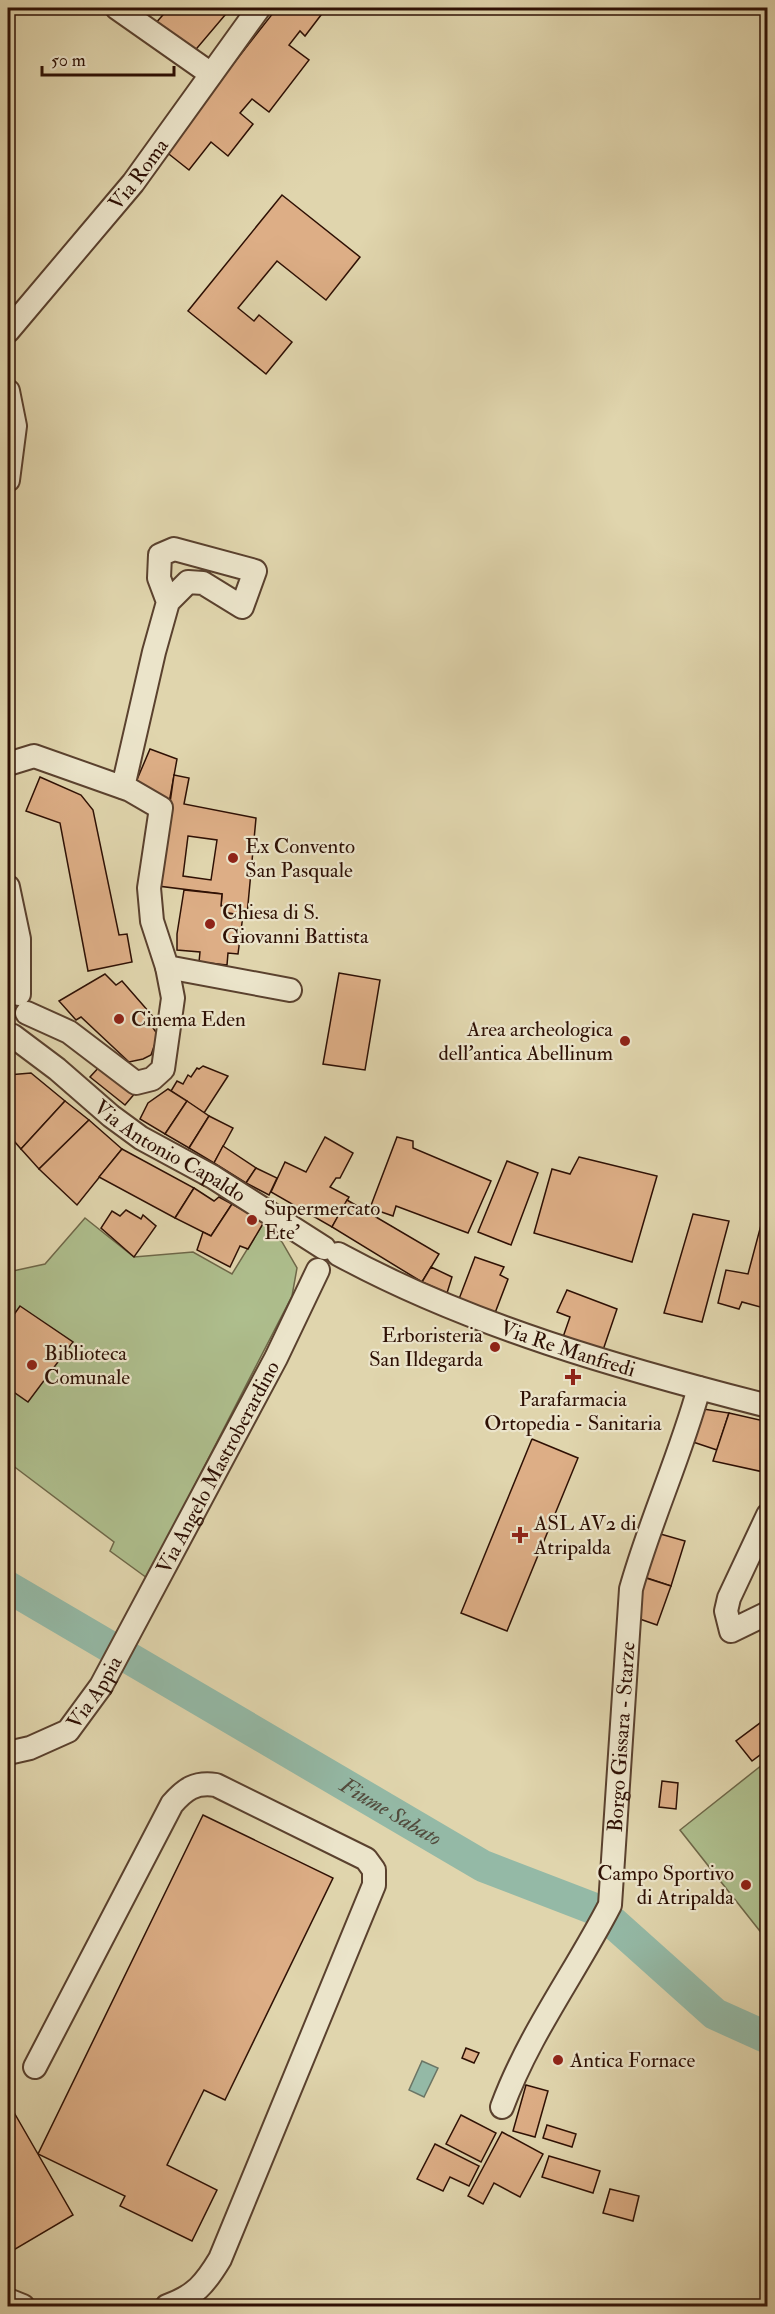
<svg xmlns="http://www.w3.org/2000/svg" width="775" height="2314" viewBox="0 0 775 2314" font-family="'IM FELL Double Pica',serif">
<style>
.green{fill:#aebe8d;stroke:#6e6748;stroke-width:1.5}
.water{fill:#94b9a6;stroke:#6b7565;stroke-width:1.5}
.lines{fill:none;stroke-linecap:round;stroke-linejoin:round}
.river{stroke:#94b9a6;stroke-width:32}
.building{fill:#ddae86;stroke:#2e1004;stroke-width:1.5;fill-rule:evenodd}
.minor-casing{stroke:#5a412e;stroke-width:26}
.minor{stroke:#ebe4ca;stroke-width:22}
.poi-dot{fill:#8f2418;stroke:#ebe4ca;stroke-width:2}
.labels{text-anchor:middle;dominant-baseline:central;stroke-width:4.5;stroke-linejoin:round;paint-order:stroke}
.street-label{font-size:21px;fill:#2e1004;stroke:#ebe4ca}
.poi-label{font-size:21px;fill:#2e1004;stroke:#ebe4ca;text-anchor:start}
.water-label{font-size:22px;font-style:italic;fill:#524b3d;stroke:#ebe4ca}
</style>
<rect width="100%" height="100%" fill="#e0d5ad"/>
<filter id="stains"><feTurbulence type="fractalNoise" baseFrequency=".00333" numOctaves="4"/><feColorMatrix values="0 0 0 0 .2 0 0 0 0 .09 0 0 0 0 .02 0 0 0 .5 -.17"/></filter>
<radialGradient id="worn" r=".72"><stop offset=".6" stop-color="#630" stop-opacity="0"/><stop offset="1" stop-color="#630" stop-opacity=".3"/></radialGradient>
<!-- green -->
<g class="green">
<path d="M85,1218L134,1257L193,1252L232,1274L264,1222L282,1242L297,1268L292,1296L147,1578L110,1551L114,1542L8,1462V1269L13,1271L45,1264Z"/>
<path d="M767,1761V1940L680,1830Z"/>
</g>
<!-- water -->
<path class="water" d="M422,2061L438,2068L424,2097L409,2090Z"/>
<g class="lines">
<!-- river -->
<path class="river" id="s1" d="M8,1587L483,1866L600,1911L715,2014L768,2038"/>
</g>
<!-- building -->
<g class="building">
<path d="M169,8H231L192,54L155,24Z"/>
<path d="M277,8H316L314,9L321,15L305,36L300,31L289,45L309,60L269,112L252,99L240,113L253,124L228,156L211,142L189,170L165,151Z"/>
<path d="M282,195L360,257L326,300L277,261L238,308L254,321L259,315L292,342L266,374L188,311Z"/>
<path d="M150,749L177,759L169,803L133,789Z"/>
<path d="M174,775L189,778L184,804L256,818L247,915L226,913V907L221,906L222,894L158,886ZM188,836L217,840L211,880L183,876Z"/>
<path d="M40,777L81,795L93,810L119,935L127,934L132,962L88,971L60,823L26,811Z"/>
<path d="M184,890L222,894L221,906L226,907V913L243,915L238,954L228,953L227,965L199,962L200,952L177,950V934Z"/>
<path d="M339,973L380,980L365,1070L323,1064Z"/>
<path d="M105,974L116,985L122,981L156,1020L151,1025L158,1035L151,1055L143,1059L129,1062L81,1017L76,1020L59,1001Z"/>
<path d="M101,1065L136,1092L125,1105L90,1077Z"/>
<path d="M203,1066L228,1076L204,1113L171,1091L177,1081L183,1084L188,1075L191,1077L197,1068L199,1069Z"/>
<path d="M31,1073L65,1101L21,1149L8,1134V1075Z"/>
<path d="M168,1089L187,1101L165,1134L140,1119L148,1103Z"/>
<path d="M65,1101L89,1120L39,1169L21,1149Z"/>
<path d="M187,1101L209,1116L189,1148L165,1134Z"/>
<path d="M209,1116L233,1128L214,1163L189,1148Z"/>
<path d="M89,1120L122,1149L77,1205L39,1169Z"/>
<path d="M325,1137L353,1153L340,1178H336L330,1187L349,1197L332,1227L271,1192L285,1162L306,1172Z"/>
<path d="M397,1137L413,1141V1148L491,1181L468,1233L396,1206L393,1216L370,1208Z"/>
<path d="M223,1146L256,1168L246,1183L214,1163Z"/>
<path d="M122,1149L194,1188L175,1218L99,1177Z"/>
<path d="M579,1157L657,1176L632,1262L534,1233L552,1169L570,1174Z"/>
<path d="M507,1161L538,1173L511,1245L478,1232Z"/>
<path d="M256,1168L277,1178L269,1195L246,1183Z"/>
<path d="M194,1188L214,1201L219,1197L232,1204L211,1236L175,1218Z"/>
<path d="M347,1200L439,1254L422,1282L332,1227Z"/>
<path d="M232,1204L264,1222L248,1249L240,1246L230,1267L197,1250L203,1232L211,1236Z"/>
<path d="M126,1210L141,1219L143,1215L156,1226L134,1257L101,1228L112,1211L120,1216Z"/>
<path d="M693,1214L729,1221L702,1322L664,1313Z"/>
<path d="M761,1225L768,1226V1309L742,1302L739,1309L718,1303L726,1270L748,1274Z"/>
<path d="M475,1257L504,1267L500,1275L508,1279L495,1313L459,1299Z"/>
<path d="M431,1267L452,1277L447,1293L422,1282Z"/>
<path d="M567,1290L617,1309L602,1353L562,1340L570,1317L557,1312Z"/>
<path d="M20,1306L73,1342L28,1402L8,1388V1323Z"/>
<path d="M697,1408L729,1413L717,1450L687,1440Z"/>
<path d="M729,1413L768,1422V1473L713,1461Z"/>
<path d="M532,1439L578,1458L507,1631L461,1613Z"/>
<path d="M657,1533L685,1541L671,1586L644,1577Z"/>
<path d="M646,1578L671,1586L657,1625L634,1617Z"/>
<path d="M768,1717V1749L752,1761L736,1741Z"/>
<path d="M662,1781L678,1783L676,1809L659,1807Z"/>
<path d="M203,1815L333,1878L225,2100L204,2090L167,2165L217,2190L192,2241L120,2206L125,2196L38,2154Z"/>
<path d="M466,2048L479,2053L474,2063L462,2058Z"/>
<path d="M526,2085L548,2091L535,2137L513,2131Z"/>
<path d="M8,2102L73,2215L12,2251L8,2242Z"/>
<path d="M461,2115L496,2133L481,2162L446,2144Z"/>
<path d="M547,2125L576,2134L572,2147L543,2138Z"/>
<path d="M502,2132L543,2154L520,2197L494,2183L483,2204L468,2196Z"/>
<path d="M435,2144L479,2166L469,2186L450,2177L443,2191L417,2179Z"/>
<path d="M549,2156L600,2171L593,2193L542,2177Z"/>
<path d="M610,2189L639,2196L633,2221L603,2213Z"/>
</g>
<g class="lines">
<!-- minor casing -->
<g class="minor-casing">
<g id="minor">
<path d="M117,8L211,74"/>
<path id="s2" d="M8,331L133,183L259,8"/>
<path d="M8,391L15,426L8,480"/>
<path d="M8,764L34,756L130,790L161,808L149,888L152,921L167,967L290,990"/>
<path d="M123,787L154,652L168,602L188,582L203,583L242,607L255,571L174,549L160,555L159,578L168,602"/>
<path d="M8,887L19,939V994"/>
<path d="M27,1013L69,1032L136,1083L152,1079L163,1069L173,998L167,967"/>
<path id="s3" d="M8,1039L13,1036L57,1069L111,1116L141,1138L213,1177L324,1248"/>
<path id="s4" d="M338,1254C470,1326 623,1369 768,1406"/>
<path d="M768,1515L729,1598L726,1611L731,1631L768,1613"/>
<path id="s5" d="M8,1753L30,1748L68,1731L101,1686L276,1358L318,1270"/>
<path d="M35,2067L172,1804C185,1789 195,1782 216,1785L366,1859L374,1870V1885L220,2259C205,2284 195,2296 167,2306"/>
<path id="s6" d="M502,2107C529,2034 575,1973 610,1905L631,1589C650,1521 680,1457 699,1388"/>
<path d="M8,2300L23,2306"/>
</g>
</g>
<!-- minor -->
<use href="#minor" class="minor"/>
</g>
<!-- markers -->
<g class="poi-dot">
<circle cx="233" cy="858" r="6"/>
<circle cx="210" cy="924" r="6"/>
<circle cx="119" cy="1019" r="6"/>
<circle cx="625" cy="1041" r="6"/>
<circle cx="252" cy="1220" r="6"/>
<circle cx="495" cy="1347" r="6"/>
<circle cx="32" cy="1365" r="6"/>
<path d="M570 1368h6v6h6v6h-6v6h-6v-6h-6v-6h6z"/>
<path d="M517 1526h6v6h6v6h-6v6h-6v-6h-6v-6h6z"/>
<circle cx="746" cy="1885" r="6"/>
<circle cx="558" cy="2060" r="6"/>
</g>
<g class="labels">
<!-- street labels -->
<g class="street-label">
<text stroke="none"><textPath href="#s2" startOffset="204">Via Roma</textPath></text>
<text stroke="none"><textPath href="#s3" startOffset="201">Via Antonio Capaldo</textPath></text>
<text stroke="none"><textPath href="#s4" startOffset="249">Via Re Manfredi</textPath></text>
<text stroke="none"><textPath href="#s5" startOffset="368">Via Angelo Mastroberardino</textPath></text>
<text stroke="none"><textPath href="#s5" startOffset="111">Via Appia</textPath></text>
<text stroke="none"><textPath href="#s6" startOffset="398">Borgo Gissara - Starze</textPath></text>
</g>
<!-- poi labels -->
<g class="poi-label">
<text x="245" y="846">Ex Convento<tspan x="245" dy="24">San Pasquale</tspan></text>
<text x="222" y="912">Chiesa di S.<tspan x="222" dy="24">Giovanni Battista</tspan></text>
<text x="131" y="1019">Cinema Eden</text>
<text x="613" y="1029" text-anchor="end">Area archeologica<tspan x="613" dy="24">dell'antica Abellinum</tspan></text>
<text x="264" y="1208">Supermercato<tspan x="264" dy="24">Ete'</tspan></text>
<text x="483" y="1335" text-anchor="end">Erboristeria<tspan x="483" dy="24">San Ildegarda</tspan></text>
<text x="44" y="1353">Biblioteca<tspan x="44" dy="24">Comunale</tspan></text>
<text x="573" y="1399" text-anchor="middle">Parafarmacia<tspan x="573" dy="24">Ortopedia - Sanitaria</tspan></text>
<text x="534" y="1523">ASL AV2 di<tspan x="534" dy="24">Atripalda</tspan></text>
<text x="734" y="1873" text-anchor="end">Campo Sportivo<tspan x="734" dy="24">di Atripalda</tspan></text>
<text x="570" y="2060">Antica Fornace</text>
</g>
<!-- water labels -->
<g class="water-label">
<text stroke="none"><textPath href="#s1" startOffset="444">Fiume Sabato</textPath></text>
</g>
</g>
<!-- margin -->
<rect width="775" height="2314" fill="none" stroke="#e0d5ad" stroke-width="30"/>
<rect x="9" y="9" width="757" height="2296" fill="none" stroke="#2e1004" stroke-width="3"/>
<rect x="15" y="15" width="745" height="2284" fill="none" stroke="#2e1004" stroke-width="1.5"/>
<!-- scale -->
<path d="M42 66v9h132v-9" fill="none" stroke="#2e1004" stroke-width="3"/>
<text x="51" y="66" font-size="18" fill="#2e1004" stroke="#ebe4ca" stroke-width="4.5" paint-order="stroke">50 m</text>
<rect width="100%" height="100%" filter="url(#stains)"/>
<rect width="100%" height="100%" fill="url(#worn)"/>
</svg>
